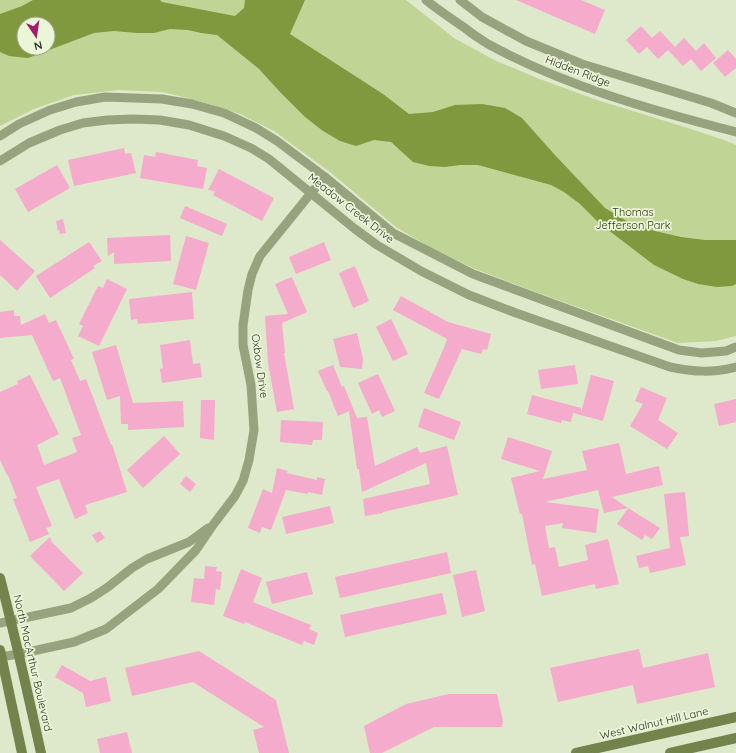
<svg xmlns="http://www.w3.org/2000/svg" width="736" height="753" viewBox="0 0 736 753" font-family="Quicksand,sans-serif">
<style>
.green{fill:#c0d495;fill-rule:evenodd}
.water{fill:#80983e;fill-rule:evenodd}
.building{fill:#f5abcc}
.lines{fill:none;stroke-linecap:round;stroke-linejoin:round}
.street{stroke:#97a37e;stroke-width:9}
.secondary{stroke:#72834b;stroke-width:10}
.labels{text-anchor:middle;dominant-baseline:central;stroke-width:3.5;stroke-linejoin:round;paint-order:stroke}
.street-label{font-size:11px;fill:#2c2f24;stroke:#ebf5d7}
.park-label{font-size:11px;fill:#2b350f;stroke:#ebf5d7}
</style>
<rect width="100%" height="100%" fill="#dee8ca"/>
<!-- green -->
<path class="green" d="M0,0H406L454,38L494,60L537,78L597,100L688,128L724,140L736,145V336L716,341L678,343L522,287L473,268L431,248L396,227L330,172L274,131L240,114L206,103L163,92L119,90L74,95L34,109L0,126ZM24,24H48V48H24Z"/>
<!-- water -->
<path class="water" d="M33,0H160L162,2L235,16L244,8L245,0H305L290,34L383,94L409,114L433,112L455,105L482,104L505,108L522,118L554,154L605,208L630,223L655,231L681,237L705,240H736V284L732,286L717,287L698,284L683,279L654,265L599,223L580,204L564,192L551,185L478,165H460L445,167L429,166L413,162L391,142L374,140L356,146L340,141L323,131L305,117L280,92L259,69L217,35L201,33L188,30L170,29L154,33H137L114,31L94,33L28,58L9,56L0,52V14L22,6ZM24,24H48V48H24Z"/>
<!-- building -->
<g class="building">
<path d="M516,0H581L605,10L595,34Z"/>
<path d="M641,26L652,38L660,31L675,47L684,38L696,51L704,43L716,58L701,71L691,59L683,66L668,50L658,59L647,47L639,54L626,40Z"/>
<path d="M728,50L736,59V68L725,77L713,63Z"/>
<path d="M124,148L125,154L131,153L136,173L74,186L68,160Z"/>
<path d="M156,152L198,160L197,166L207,168L203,189L140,178L144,155L155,157Z"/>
<path d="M57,165L70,188L28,212L15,189Z"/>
<path d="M219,169L274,198L262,221L213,195L215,191L208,190Z"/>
<path d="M185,206L227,224L222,236L180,218Z"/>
<path d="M63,219L66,233L60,234L59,230L58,231L56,221Z"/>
<path d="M170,235L171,261L114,264V252L108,256L107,238Z"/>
<path d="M186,236L209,243L196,290L173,284Z"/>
<path d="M0,240L35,271L17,291L0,275Z"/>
<path d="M89,242L102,261L93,266L95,268L50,298L36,276Z"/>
<path d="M324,242L331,260L296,274L289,257Z"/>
<path d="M355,266L369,301L353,308L339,273Z"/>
<path d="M292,277L307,312L282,323L285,353H284L294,409L277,412L268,363L265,316L288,314L275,284Z"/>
<path d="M107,279L127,289L99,346L78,336L83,326L79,324L98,286L103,288Z"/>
<path d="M192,292L194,319L138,324L137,319L131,320L129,299Z"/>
<path d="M401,296L448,322L491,334L487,350L483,349L481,354L462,349L439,399L424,393L444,348L447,339L393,310Z"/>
<path d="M14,310V316H20L21,325L45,314L49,323L56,320L74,359L71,360L80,381L86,379L111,445L112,444L127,492L85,505L88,513L75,519L59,479L36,487L52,526L46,528L49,534L30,542L13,499L17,498L8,475H7L0,460V392L18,384L17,381L30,375L59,434L37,445L44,465L77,452L72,438L81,435L60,378L53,381L32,335L0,338V312Z"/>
<path d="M391,319L408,354L393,361L376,327Z"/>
<path d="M357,333L363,359L362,369L340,367L333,339Z"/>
<path d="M190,340L193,364L200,363L202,377L162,383L160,369L163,368L160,345Z"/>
<path d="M116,345L133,403L183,401L184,427L128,430V424H121L120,396L107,400L92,352Z"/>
<path d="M333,365L342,387L344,386L357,418L367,417L375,466L417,447L420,453L447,446L458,495L383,512V513L365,516L363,499L430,484L426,463L362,492L359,469H357L349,411L338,416L328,391H327L318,371Z"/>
<path d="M575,365L578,384L541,389L538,370Z"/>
<path d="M378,374L395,411L382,417L379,410L372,414L358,383Z"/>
<path d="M591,375L614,381L603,421L573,413L571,422L562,420L561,423L527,414L532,395L581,408V413Z"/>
<path d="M641,387L667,398L658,420L678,433L667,449L630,426L643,404L635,401Z"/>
<path d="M736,399V422L719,426L714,404Z"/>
<path d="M201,400H215L214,440L200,438Z"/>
<path d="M424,408L461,422L454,440L418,427Z"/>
<path d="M281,420L323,422L322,440H313L312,445L280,442Z"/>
<path d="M164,436L180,454L143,488L127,470Z"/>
<path d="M508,437L552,451L543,479L587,470L582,451L619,443L626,474L659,466L663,485L612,497L628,508L604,513L598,490L545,502L599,509L596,533L562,528L563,523L545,526L549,548L555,547L559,567L588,560L585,545L608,539L619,584L596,589L595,584L542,596L535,564L532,565L522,514H520L511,478L540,471L501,459Z"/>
<path d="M277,468L288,471L287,473L317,480V477L325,479L322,495L308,492V494L286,490L271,530L262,527L260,533L248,528L263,489L272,493Z"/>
<path d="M186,476L196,484L190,492L180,484Z"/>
<path d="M685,492L689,536L680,537L686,565L650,573L648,566L639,568L636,556L670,548L664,494Z"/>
<path d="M330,506L334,523L286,534L282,517Z"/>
<path d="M628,508L660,528L652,539L645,535L642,540L617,524Z"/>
<path d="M100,531L105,538L97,543L92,535Z"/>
<path d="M50,537L52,542L83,573L64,591L30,556Z"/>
<path d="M447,552L451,573L340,598L335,577Z"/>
<path d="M205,566L217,567L216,571L222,572L220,590L216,589L214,605L191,602L194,578L204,579Z"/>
<path d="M241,569L262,578L253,602L311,625L309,629L318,633L314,645L304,641L302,645L245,622L244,624L223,616Z"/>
<path d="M476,570L485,611L462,617L453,575Z"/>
<path d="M307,572L313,594L272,604L266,582Z"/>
<path d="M442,593L447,614L345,637L340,615Z"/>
<path d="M639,649L643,668L708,653L715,687L637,704L633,685L558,702L550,668Z"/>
<path d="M199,651L276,700L289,753H259L253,730L264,727L193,682L132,696L125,668Z"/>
<path d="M62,665L90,681L106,677L111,701L86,707L83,693L55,677Z"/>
<path d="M449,694H497L503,721L502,727H434L382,753H370L364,726L406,704Z"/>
<path d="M127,732L132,753H100L97,739Z"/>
</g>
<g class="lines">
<!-- street -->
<g class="street">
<path d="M426,0C438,10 452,19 465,28C472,34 480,39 488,44C565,86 651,110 736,132"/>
<path d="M460,0L482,17L526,41L582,64L711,103L736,113"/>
<path d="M0,136L19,124L50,110L76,102L105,97L162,99L192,104L224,113L256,128L277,141L325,177L393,233L473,274L649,339L679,350L702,353L726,351L736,347"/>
<path d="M0,161L29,143L60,130L83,123L107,120L133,119L160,120L189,125L224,136L251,148L269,159L355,229L377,245L421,271L469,295L516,313L670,367C694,372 712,373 736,367"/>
<path d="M0,623L71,608L91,598L108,587L132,568L147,559L189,542L208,528"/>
<path d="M0,657L19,654L74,642L106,629L158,589L196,550L213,525L235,496L243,481L249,460L254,430L251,385L243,345V325L248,290L252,274L260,256L311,193L325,177"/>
</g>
<!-- secondary -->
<g class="secondary">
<path d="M0,578C15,636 28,694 41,753"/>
<path d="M0,650L22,753"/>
<path d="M576,753L736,717"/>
<path d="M670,753L736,738"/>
</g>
</g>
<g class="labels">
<!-- street labels -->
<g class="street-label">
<text transform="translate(578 71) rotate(21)">Hidden Ridge</text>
<text transform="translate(351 208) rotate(38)">Meadow Creek Drive</text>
<text transform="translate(260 366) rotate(82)">Oxbow Drive</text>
<text transform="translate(33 663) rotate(77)">North MacArthur Boulevard</text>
<text transform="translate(654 723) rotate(-13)">West Walnut Hill Lane</text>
</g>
<!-- park labels -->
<g class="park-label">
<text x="633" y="212">Thomas<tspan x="633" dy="13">Jefferson Park</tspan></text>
</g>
</g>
<!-- north arrow -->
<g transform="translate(36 36) rotate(167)"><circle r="19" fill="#ebf5d7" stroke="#9fa68f"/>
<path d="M0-3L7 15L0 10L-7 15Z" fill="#a11c6a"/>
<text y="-6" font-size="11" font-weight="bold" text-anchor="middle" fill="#2c2f24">N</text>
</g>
</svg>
